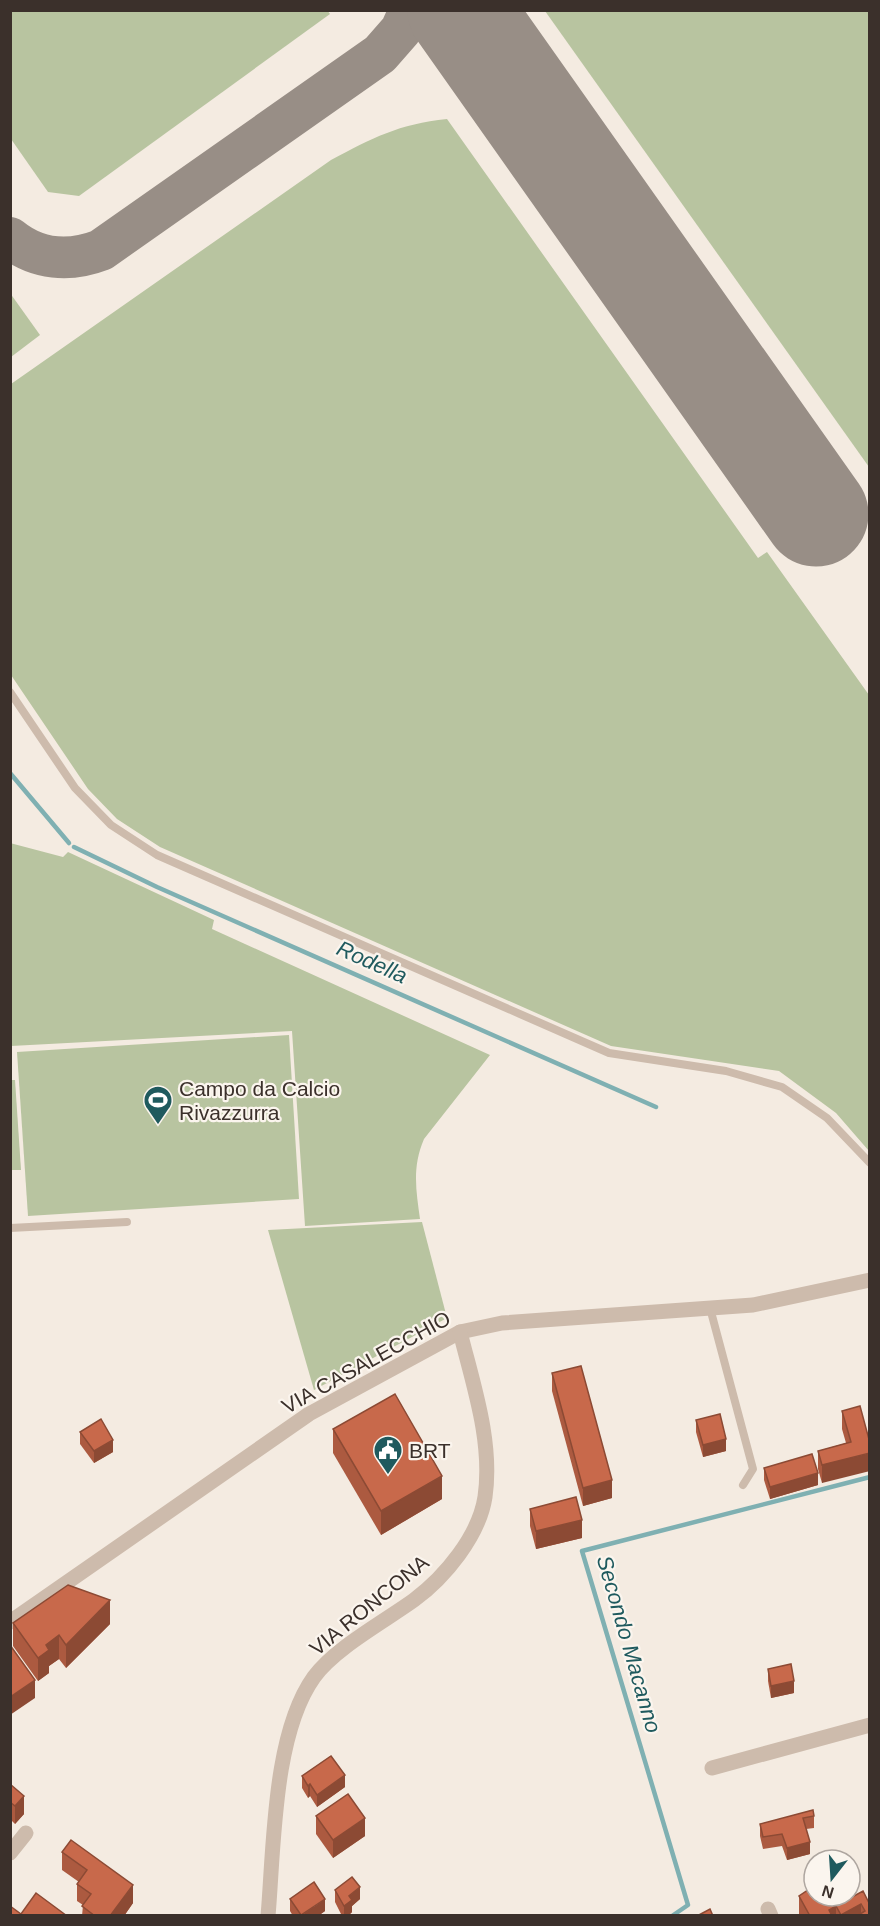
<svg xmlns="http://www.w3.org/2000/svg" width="880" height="1926" viewBox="0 0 880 1926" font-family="Arial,sans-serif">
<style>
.green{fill:#b8c4a0}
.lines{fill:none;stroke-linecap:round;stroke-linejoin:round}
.stream{stroke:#7fb0b2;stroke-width:4.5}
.taxiway{stroke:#988e86;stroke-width:42}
.runway{stroke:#988e86;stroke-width:105}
.lane{stroke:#cdbbac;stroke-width:8}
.street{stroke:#cdbbac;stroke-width:15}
.wall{fill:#ac5a40}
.shaded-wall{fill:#8c4a34}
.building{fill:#c8694b;stroke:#8c4a34;stroke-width:1.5}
.labels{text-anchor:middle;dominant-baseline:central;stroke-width:4.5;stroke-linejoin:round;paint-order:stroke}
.poi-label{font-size:21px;fill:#3b302b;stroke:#fbf5ee;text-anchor:start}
.street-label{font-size:21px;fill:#3b302b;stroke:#fbf5ee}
.water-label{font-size:22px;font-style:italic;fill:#1f5a5e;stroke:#fbf5ee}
</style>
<rect width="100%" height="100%" fill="#f4ebe1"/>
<!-- green -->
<g class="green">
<path d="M327,10L330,14L79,196L48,192L11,139V11Z"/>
<path d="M545,11H869V467Z"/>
<path d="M447,119L758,558L767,552L869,695V1151L836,1113L779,1071L611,1046L160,847L117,819L88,789L11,675V384L331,160C372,138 399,124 447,119Z"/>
<path d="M10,293L40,335L11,357H10Z"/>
<path d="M10,843L63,857L68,852L214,920L212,929L490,1055L424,1139C412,1167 416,1190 420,1219L305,1226L292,1031L11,1046Z"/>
<path d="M289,1035L299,1199L28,1216L17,1052Z"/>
<path d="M11,1080H15L21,1170H11Z"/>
<path d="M422,1222L447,1318L314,1390L268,1230Z"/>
</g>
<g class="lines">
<!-- stream -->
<g class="stream">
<path d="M10,773L69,843"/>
<path d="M74,847L157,887L656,1107"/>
<path d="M672,1916L688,1905L582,1551L870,1477"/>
</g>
<!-- taxiway -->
<path class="taxiway" d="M10,238C37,260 70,262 101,250L380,54L401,30L410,10"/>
<!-- runway -->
<path class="runway" d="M460,10L816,514"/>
<!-- lane -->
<g class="lane">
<path d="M10,692L75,788L111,825L157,855L609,1053L726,1071L782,1087L827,1118L870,1163"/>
<path d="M10,1228L127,1222"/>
<path d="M710,1308L753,1469L743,1485"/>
</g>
<!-- street -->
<g class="street">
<path d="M10,1622L309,1414L460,1332L502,1323L753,1305L870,1280"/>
<path d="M712,1768L870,1725"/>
<path d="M10,1853L26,1833"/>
<path d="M768,1909L771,1916"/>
<path d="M268,1916C274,1847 273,1734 314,1677C335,1648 385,1621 414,1600C445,1577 479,1536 485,1497C493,1442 473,1384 460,1332"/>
</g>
</g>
<!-- wall -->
<g class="wall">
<path d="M552,1373L612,1498L583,1506L552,1391Z"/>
<path d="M842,1411L870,1443L822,1483L818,1469V1451L846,1443L842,1429Z"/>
<path d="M696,1420L726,1451L703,1457L696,1432Z"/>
<path d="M333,1429L442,1499L381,1535L333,1453Z"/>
<path d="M80,1432L113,1452L94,1463L80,1444Z"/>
<path d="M764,1468L818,1485L770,1499L764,1480Z"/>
<path d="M530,1509L582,1538L536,1549L530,1526Z"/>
<path d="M13,1623L110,1624L66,1668L59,1659L49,1666V1673L38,1681L13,1646Z"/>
<path d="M768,1669L794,1693L771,1698L768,1681Z"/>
<path d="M302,1776L345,1787L317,1807L310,1796L308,1798L302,1788Z"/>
<path d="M10,1784L24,1814L15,1824L10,1819Z"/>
<path d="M316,1816L365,1836L333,1858L316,1834Z"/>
<path d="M814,1816V1828L806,1829L810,1854L787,1860L782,1846L763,1849L760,1836V1824Z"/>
<path d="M62,1852L133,1903L124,1916H82L83,1905L77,1901V1884L79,1882L62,1870Z"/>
<path d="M335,1890L360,1899L352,1906V1912L348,1916H342L335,1902Z"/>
<path d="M799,1896L829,1899L854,1896L870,1916H800L799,1914Z"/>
<path d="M290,1899L325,1911L318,1916H293L290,1911Z"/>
</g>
<!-- shaded-wall -->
<g class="shaded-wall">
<path d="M726,1439V1451L703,1457V1445Z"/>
<path d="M113,1440V1452L94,1463V1451Z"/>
<path d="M870,1453V1471L822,1483V1465Z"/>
<path d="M818,1473V1485L770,1499V1487Z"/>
<path d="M442,1476V1499L381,1535V1511Z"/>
<path d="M612,1480V1498L583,1506V1488Z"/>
<path d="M582,1520V1538L536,1549V1531Z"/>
<path d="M110,1600V1624L66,1668V1645Z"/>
<path d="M59,1635V1659L49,1666V1673L38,1681V1658L46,1645Z"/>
<path d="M35,1680V1698L10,1715V1697Z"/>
<path d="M794,1681V1693L771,1698V1686Z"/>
<path d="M345,1775V1787L317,1807V1795Z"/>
<path d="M310,1784V1796L308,1798V1786Z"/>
<path d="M24,1796V1814L15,1824V1806Z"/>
<path d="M365,1818V1836L333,1858V1840Z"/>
<path d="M810,1842V1854L787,1860V1848Z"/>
<path d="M133,1885V1903L124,1916H110Z"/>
<path d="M360,1887V1899L352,1906V1912L348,1916H344V1906L349,1896Z"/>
<path d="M325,1899V1911L318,1916H301Z"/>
<path d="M861,1904V1916H841V1915Z"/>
<path d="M836,1906V1916H829V1910Z"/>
</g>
<!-- building -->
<g class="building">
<path d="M581,1366L612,1480L583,1488L552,1373Z"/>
<path d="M395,1394L442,1476L381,1511L333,1429Z"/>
<path d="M860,1406L870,1443V1453L822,1465L818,1451L851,1442L842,1411Z"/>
<path d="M720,1414L726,1439L703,1445L696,1420Z"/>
<path d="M101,1419L113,1440L94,1451L80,1432Z"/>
<path d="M812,1454L818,1473L770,1487L764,1468Z"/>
<path d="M576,1497L582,1520L536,1531L530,1509Z"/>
<path d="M68,1585L110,1600L66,1645L59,1635L46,1645L49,1650L38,1658L13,1623Z"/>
<path d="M10,1645L35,1680L10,1697Z"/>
<path d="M791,1664L794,1681L771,1686L768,1669Z"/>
<path d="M331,1756L345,1775L317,1795L310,1784L308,1786L302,1776Z"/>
<path d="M10,1784L24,1796L15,1806L10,1802Z"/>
<path d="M348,1794L365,1818L333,1840L316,1816Z"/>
<path d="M813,1810L814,1816L803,1818L810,1842L787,1848L782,1834L763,1837L760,1824Z"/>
<path d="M71,1840L133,1885L110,1916H95L82,1906L91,1894L77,1884L87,1870L62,1852Z"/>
<path d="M352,1877L360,1887L349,1896L352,1900L344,1906L335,1890Z"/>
<path d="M314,1882L325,1899L301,1915L290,1899Z"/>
<path d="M814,1886V1896H828L829,1899L835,1896H850V1888L854,1896L863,1891L870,1905V1916H857L865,1911L861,1904L841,1915L836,1906L829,1910L832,1916H810L799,1896Z"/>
<path d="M36,1893L67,1916H10V1906L21,1914Z"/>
<path d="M710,1909L713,1916H697Z"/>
</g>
<!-- icons -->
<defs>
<g id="stadium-pin" transform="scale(1.5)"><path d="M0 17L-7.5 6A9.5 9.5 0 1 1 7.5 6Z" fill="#1f5a5e" stroke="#fbf5ee"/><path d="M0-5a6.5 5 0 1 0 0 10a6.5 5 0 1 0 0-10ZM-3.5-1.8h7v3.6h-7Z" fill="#fff"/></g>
<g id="civic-pin" transform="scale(1.5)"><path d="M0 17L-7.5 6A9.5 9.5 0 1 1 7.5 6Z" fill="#1f5a5e" stroke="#fbf5ee"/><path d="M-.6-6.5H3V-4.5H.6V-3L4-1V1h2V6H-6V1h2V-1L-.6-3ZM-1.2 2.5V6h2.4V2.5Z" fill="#fff"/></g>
</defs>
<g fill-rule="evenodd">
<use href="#stadium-pin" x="158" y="1100"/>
<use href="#civic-pin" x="388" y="1450"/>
</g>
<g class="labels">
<!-- poi labels -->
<g class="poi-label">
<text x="179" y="1088">Campo da Calcio<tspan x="179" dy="24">Rivazzurra</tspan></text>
<text x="409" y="1450">BRT</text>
</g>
<!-- street labels -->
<g class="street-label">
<text transform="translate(366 1362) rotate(-29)">VIA CASALECCHIO</text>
<text transform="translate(369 1605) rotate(-39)">VIA RONCONA</text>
</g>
<!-- water labels -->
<g class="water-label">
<text transform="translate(372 962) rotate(24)">Rodella</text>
<text transform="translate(629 1644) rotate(74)">Secondo Macanno</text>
</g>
</g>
<!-- border -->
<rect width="880" height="1926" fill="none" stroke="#3b302b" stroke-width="24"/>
<!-- north arrow -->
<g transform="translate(832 1878) rotate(197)"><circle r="28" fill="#fbf5ee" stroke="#aea6a0" stroke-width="1.5"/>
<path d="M0-4.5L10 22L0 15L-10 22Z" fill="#1f5a5e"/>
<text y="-9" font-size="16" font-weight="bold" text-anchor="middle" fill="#3b302b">N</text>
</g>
</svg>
